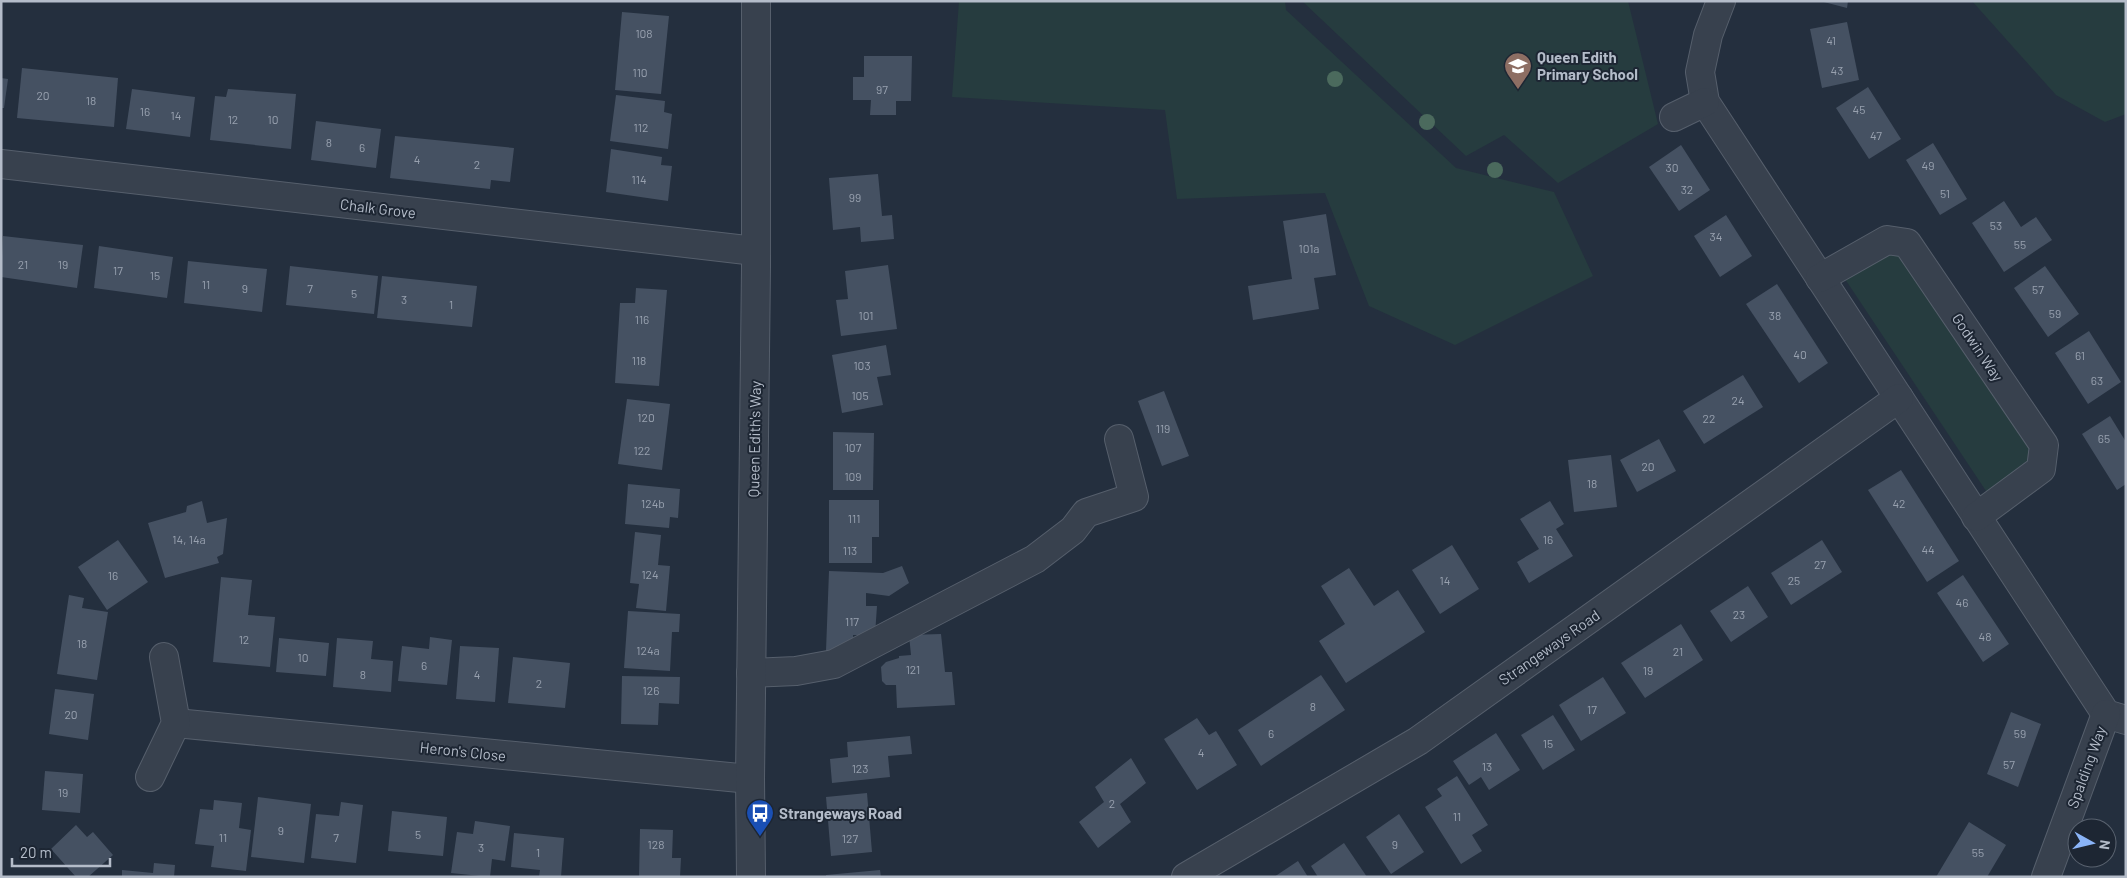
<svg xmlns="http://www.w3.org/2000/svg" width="2127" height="878" viewBox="0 0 2127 878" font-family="Barlow,sans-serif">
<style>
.green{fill:#263c3f}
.building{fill:#455162}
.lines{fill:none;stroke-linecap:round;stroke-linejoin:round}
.minor-casing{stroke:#565f6c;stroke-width:30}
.minor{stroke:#38414e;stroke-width:28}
.tree{fill:#4b6a5d}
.labels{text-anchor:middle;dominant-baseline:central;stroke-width:4;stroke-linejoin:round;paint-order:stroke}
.number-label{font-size:12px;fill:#98a1af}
.poi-label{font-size:15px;font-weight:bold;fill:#b4bcc9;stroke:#1d2633;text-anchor:start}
.street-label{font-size:15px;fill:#b4bcc9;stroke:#1d2633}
</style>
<rect width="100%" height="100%" fill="#242f3e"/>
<!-- green -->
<g class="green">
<path d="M959,1H1285L1286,10L1456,168L1554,192L1593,276L1455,345L1369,306L1325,193L1177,199L1165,110L952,97Z"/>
<path d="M1302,1H1628L1658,124L1558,183L1504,135L1466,156Z"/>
<path d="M1972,1H2126V114L2105,122L2056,95Z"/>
<path d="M1909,245L2042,443L1996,506L1837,267Z"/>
</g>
<!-- building -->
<g class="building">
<path d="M1820,1H1848L1847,8Z"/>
<path d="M622,12L669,16L661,94L615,90Z"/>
<path d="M1847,22L1859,80L1822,88L1810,29Z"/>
<path d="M864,56H912L911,101H896V115H870L871,100H853V77H864Z"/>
<path d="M22,68L118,78L114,127L17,118Z"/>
<path d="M1,78L8,79L4,108H1Z"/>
<path d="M1868,87L1901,139L1869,159L1836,108Z"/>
<path d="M132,89L195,97L190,137L126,129Z"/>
<path d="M228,89L296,94L291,149L210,140L215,96L226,97Z"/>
<path d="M616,95L665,101L664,112L672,114L668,149L610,141Z"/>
<path d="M316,121L381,129L376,168L311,160Z"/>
<path d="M395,136L514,148L510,182L491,180L490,189L390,178Z"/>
<path d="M1933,143L1967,199L1940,215L1906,160Z"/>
<path d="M1681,145L1710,190L1679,211L1649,167Z"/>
<path d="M611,149L662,157L661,165L672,166L668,201L606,192Z"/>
<path d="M878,174L882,216L892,215L894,239L861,242L860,227L833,230L829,178Z"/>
<path d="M2004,201L2021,227L2036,217L2052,240L2004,272L1972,223Z"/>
<path d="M1326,214L1336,275L1314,278L1319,309L1253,320L1248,286L1292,279L1283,221Z"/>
<path d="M1726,215L1752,256L1720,277L1694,236Z"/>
<path d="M3,236L83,245L77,288L1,277Z"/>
<path d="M99,246L173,257L167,298L94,288Z"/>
<path d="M188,261L267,269L262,312L184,303Z"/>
<path d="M888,265L897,329L841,336L836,300L848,299L845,271Z"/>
<path d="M290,266L378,276L374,314L286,305Z"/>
<path d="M2045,266L2079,314L2048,337L2014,288Z"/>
<path d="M382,276L477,286L472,327L377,318Z"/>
<path d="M1777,284L1828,363L1799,383L1746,304Z"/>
<path d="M636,288L667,290L659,386L615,383L620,303H635Z"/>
<path d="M2089,331L2121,382L2088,404L2055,353Z"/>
<path d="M886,345L891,375L877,377L883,405L842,413L832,355Z"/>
<path d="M1743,375L1763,407L1704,444L1683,411Z"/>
<path d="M1164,391L1189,456L1162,466L1138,401Z"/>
<path d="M627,399L670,404L662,470L618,464Z"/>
<path d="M2110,416L2126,442V484L2117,490L2082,434Z"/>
<path d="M833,432L874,433L873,490H833Z"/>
<path d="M1659,439L1676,471L1637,492L1620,460Z"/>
<path d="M1611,455L1617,507L1574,512L1568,460Z"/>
<path d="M1901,470L1959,561L1927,582L1868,490Z"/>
<path d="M628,484L680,489L678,518L670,517L669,528L625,524Z"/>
<path d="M829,500H879V537H872V563H829Z"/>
<path d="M202,501L207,523L227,518L223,554L217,557L219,563L165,578L148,523L186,512L187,506Z"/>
<path d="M1550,501L1564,524L1556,529L1573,556L1529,583L1517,562L1539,549L1520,519Z"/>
<path d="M635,532L661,535L658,565L670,566L666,611L636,608L639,584L630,583Z"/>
<path d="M118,540L148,582L107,610L78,567Z"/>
<path d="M1822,540L1842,572L1791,605L1771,573Z"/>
<path d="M1452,545L1479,589L1440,614L1412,570Z"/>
<path d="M902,566L909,583L889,596L866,593V606H877L875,635H853L854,649L826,651L829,571L883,573Z"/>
<path d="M1349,568L1374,606L1398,590L1425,632L1346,683L1319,641L1345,624L1321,586Z"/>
<path d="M1963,575L2009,644L1983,662L1937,593Z"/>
<path d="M221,577L252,580L248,615L275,617L270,667L213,662Z"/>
<path d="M1748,586L1768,617L1731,642L1710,611Z"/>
<path d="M69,595L84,598L82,608L108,612L97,680L57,674Z"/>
<path d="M628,611L680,614L679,632H672L670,671L624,668Z"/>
<path d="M1681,624L1703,660L1645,698L1621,663Z"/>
<path d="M941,634L945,672H952L955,705L897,708L896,685H886L882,681L881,667L886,662L899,658V656L911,655L909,635Z"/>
<path d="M430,637L452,640L447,685L398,681L402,646L429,649Z"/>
<path d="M279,638L329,643L326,676L276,672Z"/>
<path d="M337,638L373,641L371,659L393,661L391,692L333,687Z"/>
<path d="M460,646L499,648L495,702L456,699Z"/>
<path d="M513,657L570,663L565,708L508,703Z"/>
<path d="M1321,675L1345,710L1261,766L1238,730Z"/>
<path d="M622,676L680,677L679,704L659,703L658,725L621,724Z"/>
<path d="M1603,677L1626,713L1581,741L1559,705Z"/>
<path d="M55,689L94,694L88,740L49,734Z"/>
<path d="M2011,712L2041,724L2018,787L1987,774Z"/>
<path d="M1553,715L1575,750L1543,770L1521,735Z"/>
<path d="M1197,718L1209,735L1216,731L1237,765L1197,790L1164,739Z"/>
<path d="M1496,733L1520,770L1489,790L1481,777L1469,785L1453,761Z"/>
<path d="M910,736L912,754L888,756L890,777L832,783L830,759L848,757L847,742Z"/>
<path d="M1131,758L1146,783L1120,804L1131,822L1098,848L1079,822L1104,802L1095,787Z"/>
<path d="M45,771L83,774L80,813L42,810Z"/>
<path d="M1457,776L1488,825L1472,835L1482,851L1461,864L1425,807L1442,796L1437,789Z"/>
<path d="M867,793L872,852L831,856L826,797Z"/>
<path d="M258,797L311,804L304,863L251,857Z"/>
<path d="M214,800L242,803L239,828L251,830L246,871L211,867L214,846L195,844L200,809L213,810Z"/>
<path d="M341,802L363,805L356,863L311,858L316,814L339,816Z"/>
<path d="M392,811L447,817L443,856L388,851Z"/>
<path d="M1399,814L1424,852L1391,874L1366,837Z"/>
<path d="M475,821L510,826L505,861L492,859L490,877L451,873L457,832L473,834Z"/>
<path d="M1969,822L2006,845L1987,877H1936Z"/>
<path d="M76,825L87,837L93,832L113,855L88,877H76L51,849Z"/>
<path d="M640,829L673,830L672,858H681L680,877H639Z"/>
<path d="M514,833L564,838L561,877H539L540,870L511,867Z"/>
<path d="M1344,843L1367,877H1318L1311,866Z"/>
<path d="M1298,861L1308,877H1274Z"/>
<path d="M154,863L175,865L174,877H122V870L153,873Z"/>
<path d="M880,870L881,877H826V875Z"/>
</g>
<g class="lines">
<!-- minor casing -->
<g class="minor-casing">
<g id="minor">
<path d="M1721,1L1708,35L1700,72L1705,102L2106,714L2126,720"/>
<path d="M1674,117L1705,102"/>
<path d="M1,164L755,251"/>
<path d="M1820,278L1887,240L1907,243L2044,445L2041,469L1976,517"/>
<path d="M751,673L796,671L834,664L1035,559L1073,530L1086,513L1134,497L1119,439"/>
<path d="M176,723L750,779"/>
<path d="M150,777L176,723L164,657"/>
<path d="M751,877L750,779L756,267V1"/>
<path d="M1186,877L1418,741L1899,398"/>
<path d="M2046,877L2106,714"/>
</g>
</g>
<!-- minor -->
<use href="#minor" class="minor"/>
</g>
<!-- trees -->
<g class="tree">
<circle cx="1335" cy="79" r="8"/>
<circle cx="1427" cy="122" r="8"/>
<circle cx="1495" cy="170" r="8"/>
</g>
<!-- icons -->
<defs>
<g id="school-pin" transform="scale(1.4375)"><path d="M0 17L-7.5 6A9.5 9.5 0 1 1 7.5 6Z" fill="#8d6e63" stroke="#1d2633"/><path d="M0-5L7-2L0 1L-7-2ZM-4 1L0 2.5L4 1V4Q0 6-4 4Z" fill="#fff"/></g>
<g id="bus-pin" transform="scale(1.4375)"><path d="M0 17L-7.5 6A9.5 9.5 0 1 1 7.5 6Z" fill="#1a4fb4" stroke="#1d2633"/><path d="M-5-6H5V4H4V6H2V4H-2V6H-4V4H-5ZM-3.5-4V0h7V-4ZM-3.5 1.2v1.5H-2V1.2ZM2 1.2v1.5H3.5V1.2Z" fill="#fff"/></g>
</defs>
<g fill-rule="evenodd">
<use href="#school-pin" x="1518" y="66"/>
<use href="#bus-pin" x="760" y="813"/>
</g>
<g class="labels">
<!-- number labels -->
<g class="number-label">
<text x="644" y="33">108</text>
<text x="1831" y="40">41</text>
<text x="1837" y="70">43</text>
<text x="640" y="72">110</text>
<text x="882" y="89">97</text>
<text x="43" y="95">20</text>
<text x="91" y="100">18</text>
<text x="1859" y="109">45</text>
<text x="145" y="111">16</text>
<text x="176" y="115">14</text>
<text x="233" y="119">12</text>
<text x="273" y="119">10</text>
<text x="641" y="127">112</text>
<text x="1876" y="135">47</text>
<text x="329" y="142">8</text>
<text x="362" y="147">6</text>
<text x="417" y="159">4</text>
<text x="477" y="164">2</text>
<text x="1928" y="165">49</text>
<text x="1672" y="167">30</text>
<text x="639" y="179">114</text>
<text x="1687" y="189">32</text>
<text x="1945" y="193">51</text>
<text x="855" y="197">99</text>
<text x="1996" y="225">53</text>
<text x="1716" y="236">34</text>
<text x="2020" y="244">55</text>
<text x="1309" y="248">101a</text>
<text x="23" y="264">21</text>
<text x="63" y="264">19</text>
<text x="118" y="270">17</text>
<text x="155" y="275">15</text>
<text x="206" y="284">11</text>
<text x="245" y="288">9</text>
<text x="310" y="288">7</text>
<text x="2038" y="289">57</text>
<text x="354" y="293">5</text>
<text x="404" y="299">3</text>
<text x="451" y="304">1</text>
<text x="2055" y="313">59</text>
<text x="866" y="315">101</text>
<text x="1775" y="315">38</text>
<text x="642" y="319">116</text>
<text x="1800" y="354">40</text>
<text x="2080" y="355">61</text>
<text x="639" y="360">118</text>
<text x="862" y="365">103</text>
<text x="2097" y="380">63</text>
<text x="860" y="395">105</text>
<text x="1738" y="400">24</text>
<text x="646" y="417">120</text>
<text x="1709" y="418">22</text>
<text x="1163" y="428">119</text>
<text x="2104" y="438">65</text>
<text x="853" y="447">107</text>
<text x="642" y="450">122</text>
<text x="1648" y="466">20</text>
<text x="853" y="476">109</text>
<text x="1592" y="483">18</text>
<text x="653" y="503">124b</text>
<text x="1899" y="503">42</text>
<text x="854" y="518">111</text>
<text x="189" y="539">14, 14a</text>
<text x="1548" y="539">16</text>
<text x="1928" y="549">44</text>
<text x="850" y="550">113</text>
<text x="1820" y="564">27</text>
<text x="650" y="574">124</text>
<text x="113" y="575">16</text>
<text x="1445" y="580">14</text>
<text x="1794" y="580">25</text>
<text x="1962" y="602">46</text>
<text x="1739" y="614">23</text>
<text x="852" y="621">117</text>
<text x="1985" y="636">48</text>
<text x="244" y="639">12</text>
<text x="82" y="643">18</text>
<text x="648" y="650">124a</text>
<text x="1678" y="651">21</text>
<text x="303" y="657">10</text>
<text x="424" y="665">6</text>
<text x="913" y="669">121</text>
<text x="1648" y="670">19</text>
<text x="363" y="674">8</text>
<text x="477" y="674">4</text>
<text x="539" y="683">2</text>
<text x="651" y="690">126</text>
<text x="1313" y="706">8</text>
<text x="1592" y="709">17</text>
<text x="71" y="714">20</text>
<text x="1271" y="733">6</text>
<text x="2020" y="733">59</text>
<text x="1548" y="743">15</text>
<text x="1201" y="752">4</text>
<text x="2009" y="764">57</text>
<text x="1487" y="766">13</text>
<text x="860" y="768">123</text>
<text x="63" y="792">19</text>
<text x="1112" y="803">2</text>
<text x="1457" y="816">11</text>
<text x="281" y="830">9</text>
<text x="418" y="834">5</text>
<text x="223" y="837">11</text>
<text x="336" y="837">7</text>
<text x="850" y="838">127</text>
<text x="656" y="844">128</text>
<text x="1395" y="844">9</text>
<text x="481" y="847">3</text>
<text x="538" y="852">1</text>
<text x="1978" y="852">55</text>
</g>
<!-- poi labels -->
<g class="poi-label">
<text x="1537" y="57">Queen Edith<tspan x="1537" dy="17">Primary School</tspan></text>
<text x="779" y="813">Strangeways Road</text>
</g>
<!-- street labels -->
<g class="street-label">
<text transform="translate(378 208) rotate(7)">Chalk Grove</text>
<text transform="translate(1978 347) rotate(56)">Godwin Way</text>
<text transform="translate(754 439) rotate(-89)">Queen Edith's Way</text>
<text transform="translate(1549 647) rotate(-35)">Strangeways Road</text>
<text transform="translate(463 751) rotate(6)">Heron's Close</text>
<text transform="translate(2086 767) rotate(-70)">Spalding Way</text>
</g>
</g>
<!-- border -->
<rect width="2127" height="878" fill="none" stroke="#b4bcc9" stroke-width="5"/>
<!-- north arrow -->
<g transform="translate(2092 843) rotate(98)"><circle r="24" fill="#1d2633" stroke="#59626f"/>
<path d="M0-4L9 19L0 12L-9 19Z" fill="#8ab4f8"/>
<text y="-8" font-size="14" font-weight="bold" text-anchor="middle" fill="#b4bcc9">N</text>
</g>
<!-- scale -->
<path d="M12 858v8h98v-8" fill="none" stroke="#b4bcc9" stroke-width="2.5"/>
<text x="20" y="858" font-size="15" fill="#b4bcc9" stroke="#1d2633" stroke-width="4" paint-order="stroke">20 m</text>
</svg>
